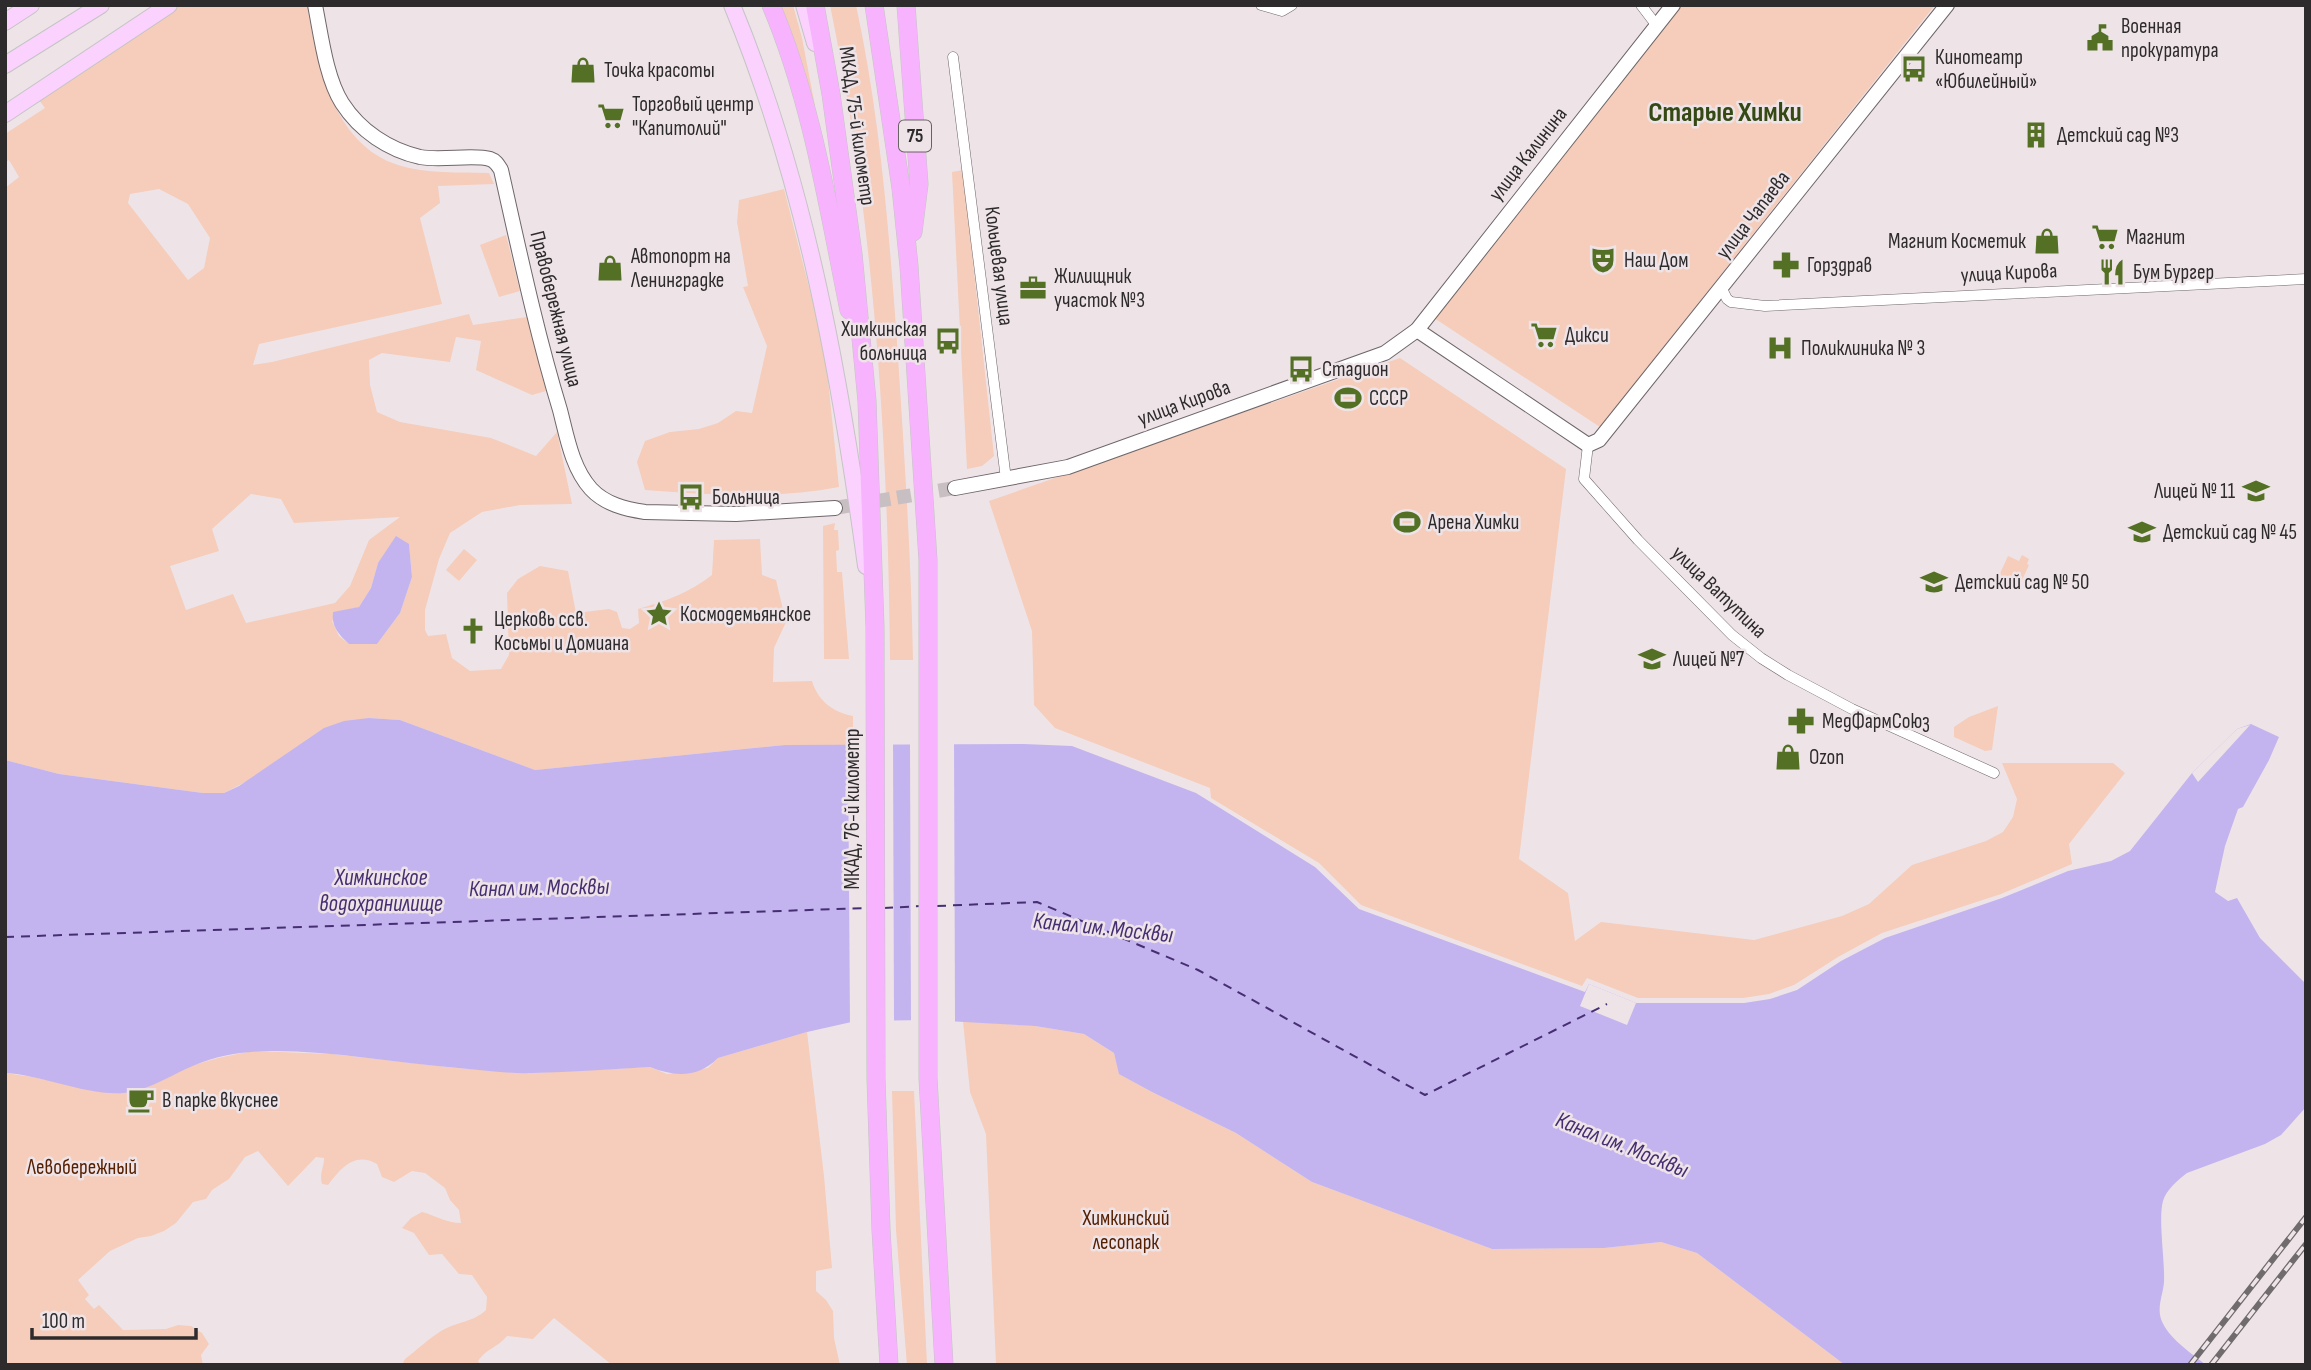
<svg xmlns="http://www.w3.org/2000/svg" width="2311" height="1370" viewBox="0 0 2311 1370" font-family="'Sofia Sans Condensed',sans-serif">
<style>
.green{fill:#f5cdba;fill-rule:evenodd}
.water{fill:#c3b4ef}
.pier{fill:#eee4e8}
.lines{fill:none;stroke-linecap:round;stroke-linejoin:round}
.ferry{stroke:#462e72;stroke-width:2;stroke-dasharray:9 7;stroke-linecap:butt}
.secondary-tunnel{stroke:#c8bfc2;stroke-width:14;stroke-dasharray:14 7;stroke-linecap:butt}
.street-casing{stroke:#6e6669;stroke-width:11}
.secondary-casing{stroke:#6e6669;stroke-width:16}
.primary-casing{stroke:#c4c4c4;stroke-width:18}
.highway-casing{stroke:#c4c4c4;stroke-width:19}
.street{stroke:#fff;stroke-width:10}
.secondary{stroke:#fff;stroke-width:14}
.primary{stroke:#fbd1fe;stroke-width:16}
.highway{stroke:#f8b3fe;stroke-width:18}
.rail-casing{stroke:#706b6d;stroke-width:6}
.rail{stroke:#eee4e8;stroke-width:3.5;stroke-dasharray:10;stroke-linecap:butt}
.labels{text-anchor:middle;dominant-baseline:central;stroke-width:5;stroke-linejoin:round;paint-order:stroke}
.shield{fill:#eee4e8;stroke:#686264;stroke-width:2}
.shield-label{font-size:19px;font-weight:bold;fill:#2e2b2c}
.poi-label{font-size:21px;fill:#2e2b2c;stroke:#eee4e8;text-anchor:start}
.street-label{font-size:21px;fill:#2e2b2c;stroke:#eee4e8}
.park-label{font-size:21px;fill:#572000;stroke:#eee4e8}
.water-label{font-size:23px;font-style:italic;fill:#462e72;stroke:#eee4e8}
.district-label{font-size:28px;font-weight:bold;fill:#354915;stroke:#eee4e8}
</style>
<rect width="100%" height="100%" fill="#eee4e8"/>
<!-- green -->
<g class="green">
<path d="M180,5H307C317,64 333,144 398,165C427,174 459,172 489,173L494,184L438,186L440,203L420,218L442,304L259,344L253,365L272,362L469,314L473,325L527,317L546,391L532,395L476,370L481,341L456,337L450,362L382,353L369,360L370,385L377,412L400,422L491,438L536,456L557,432L572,504L520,505L482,512L450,533L439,559L425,610V630L428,636L446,634L452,658L470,671L501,669L509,655L507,593L518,579L540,566L568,571L576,613L609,609L617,612L622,628L630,629L639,623L638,609C666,601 689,593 712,575L714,540L760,539L762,575L776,580L786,622L774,648L773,682L812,681C818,701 833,712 853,716V745H785L535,770L400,720L369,718L224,793H203L59,774L5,760V188L19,177L9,160L5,162V134L45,108L39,100ZM159,189L188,204L210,238L204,268L188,280L128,203L130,194ZM251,494L281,499L294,523L400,517L369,540L350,586L335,603L246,623L233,594L186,610L170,566L219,551L212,529ZM409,544L412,577L400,613L377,644H349L339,636L332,621L347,611L359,607L371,588L378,563Z"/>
<path d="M780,5H793L802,38L815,106L812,107Z"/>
<path d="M830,5H856C880,116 889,230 897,342C904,449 911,554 913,660H890C888,441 874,221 830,5Z"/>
<path d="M1680,5H1935L1600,427L1434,318Z"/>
<path d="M963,170L994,456L982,466L967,469L952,172Z"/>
<path d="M784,189L825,350L839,487C776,499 709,495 645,490L637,462L645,441L670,432L699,429L718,423L736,411L752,413L767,346L743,287L748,286L737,222L739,200Z"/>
<path d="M506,235L520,291L499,297L480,245Z"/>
<path d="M1400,358L1566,469L1519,859L1568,893L1575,941L1601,922L1754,940L1842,916L1869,904L1912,865L1986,841L2003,832L2013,817L2017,799L2002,763H2113L2125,773L2069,844L2072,864L2001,894L1882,933L1838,957L1794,985L1769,994L1743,998H1638L1587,978L1582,986L1361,905L1319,863L1211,798L1210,788L1055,728L1034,705L1032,631L989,501Z"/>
<path d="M835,523L834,530H838L839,550L836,551L837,572H842L849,659H824L823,526Z"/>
<path d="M464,549L477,560L459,581L446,570Z"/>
<path d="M2022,555L2029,559L2027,564L2029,565L2018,589L1997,580L2008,556L2019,561Z"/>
<path d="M1998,706L1992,750L1985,751L1954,737V727L1969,717Z"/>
<path d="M963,1021L1035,1026L1084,1034L1114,1053L1120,1074L1152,1092L1236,1133L1312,1182L1492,1249L1604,1248L1661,1242L1697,1253L1845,1365H996L986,1134L970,1092Z"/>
<path d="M807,1032L824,1176L832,1268L816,1271V1291L826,1300L833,1311L834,1338L840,1365H612L554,1318L533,1339L507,1336C497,1348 487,1348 478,1361L481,1365H402L405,1359C417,1350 428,1339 441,1331C456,1322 474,1322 486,1310L487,1297L472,1275L459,1274L442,1254L429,1255L414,1233L402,1228L411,1218L422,1212C437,1216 446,1223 461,1223L459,1210L450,1200L445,1188L425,1173L412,1171L394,1182L382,1177L377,1164C355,1151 341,1168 328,1185L322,1184C319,1174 324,1168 324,1158L316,1157L288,1186L258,1151L245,1157L229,1179L212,1190L206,1199L193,1202L176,1223L164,1231L151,1236L138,1238L110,1251L78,1280L89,1295L85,1299L94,1309L99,1305L123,1330L166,1329L178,1325L191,1326L202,1333L209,1344L201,1355L203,1365H5V1073L33,1077L101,1092L218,1058L252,1051L332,1054L456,1068L530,1073L650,1067L667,1074L708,1068L718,1058Z"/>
<path d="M892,1091H914L927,1365H907L896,1230Z"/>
</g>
<!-- water -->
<g class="water">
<path d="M396,536L409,544L412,577L400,613L377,644H349C339,635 331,626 333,612L359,607L371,588L378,563Z"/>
<path d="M369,718L400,720L535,770L785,745L1024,744L1072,746L1196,793L1315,867L1359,909L1585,992L1589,984L1636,1003H1744L1770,999L1797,990L1841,961L1885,938L2002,898L2068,871L2111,861L2130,851L2192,773L2237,729L2251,724L2279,737L2269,760L2243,807L2238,809L2225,846L2215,892L2228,901L2237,898L2260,938L2306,984V1107L2281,1135L2265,1144L2187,1173C2178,1180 2166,1190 2163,1201C2158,1219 2165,1260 2164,1282C2163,1295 2157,1306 2161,1319C2168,1338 2190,1352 2206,1365H1845L1697,1253L1661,1242L1604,1248L1492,1249L1312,1182L1236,1133L1152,1092L1119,1074L1114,1053L1084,1034L1035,1026L929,1020L856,1021L807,1032L718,1058C698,1078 675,1077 650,1067C611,1069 572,1072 533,1073C508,1074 483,1070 458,1068C396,1063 335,1051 273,1051C246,1051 219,1055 195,1065C173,1074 154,1087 131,1092C93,1099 45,1075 5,1073V760L59,774L203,793H224L239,786L324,728L344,721Z"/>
</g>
<!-- pier -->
<g class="pier">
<path d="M2250,725L2240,736L2198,782L2192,773L2237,729Z"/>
<path d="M848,741H893L894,1024L850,1026Z"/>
<path d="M910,741H954L955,1024H911Z"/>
<path d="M1589,984L1636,1003L1627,1025L1580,1006Z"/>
</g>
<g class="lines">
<!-- ferry -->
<g class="ferry">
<path d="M937,906L1037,902L1198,970L1425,1095L1607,1004"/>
<path d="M884,908L921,906"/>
<path d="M5,937L868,908"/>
</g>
<!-- secondary-tunnel -->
<path class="secondary-tunnel" d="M835,508L955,488"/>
<!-- street casing -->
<g class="street-casing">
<g id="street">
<path d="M1261,5L1282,11L1292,5"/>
<path d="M1641,5L1657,26"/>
<path d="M953,57L1006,479"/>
<path d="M1722,289L1727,299L1731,302L1765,306L2306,279"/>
<path d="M1588,445L1584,479L1638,540L1732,635L1761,658L1788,675L1852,709L1994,773"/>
</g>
</g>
<!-- secondary casing -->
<g class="secondary-casing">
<g id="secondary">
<path d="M315,5C321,35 326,78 342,103C360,131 389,150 420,157C441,161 474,154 490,159C496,161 498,165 501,170C519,250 536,331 560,410C567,437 572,468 591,489C605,504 625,509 645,512L736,514L835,508"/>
<path d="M1417,330L1588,445L1599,440L1947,5"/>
<path d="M955,488L1068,467L1385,353L1417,330L1673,5"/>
</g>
</g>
<!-- primary casing -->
<g class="primary-casing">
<g id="primary">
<path d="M732,5C806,184 840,375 866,566"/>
<path d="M804,5L815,43"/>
<path d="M5,22L31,5"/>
<path d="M5,65L101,5"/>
<path d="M5,114L169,5"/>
</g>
</g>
<!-- highway casing -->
<g class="highway-casing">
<g id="highway">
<path d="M771,5C812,102 828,207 849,310"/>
<path d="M815,5L831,94L853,254L867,401L875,627L876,1078L881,1230L889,1365"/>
<path d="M874,5L901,188L909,266L928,560V1078L944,1365"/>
<path d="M906,5L919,184L913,232"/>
</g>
</g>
<!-- street -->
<use href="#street" class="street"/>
<!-- secondary -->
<use href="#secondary" class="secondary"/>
<!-- primary -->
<use href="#primary" class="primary"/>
<!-- highway -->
<use href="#highway" class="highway"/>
<!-- rail casing -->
<g class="rail-casing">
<g id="rail">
<path d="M2190,1365L2306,1217"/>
<path d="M2211,1365L2306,1244"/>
</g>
</g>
<!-- rail -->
<use href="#rail" class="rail"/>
</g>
<!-- icons -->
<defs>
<g id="civic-bare" transform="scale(2.1)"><path d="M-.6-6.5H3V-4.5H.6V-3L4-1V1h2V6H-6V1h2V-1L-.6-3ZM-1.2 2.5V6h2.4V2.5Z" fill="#547024" stroke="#eee4e8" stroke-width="2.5" paint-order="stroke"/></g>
<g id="bus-bare" transform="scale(2.1)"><path d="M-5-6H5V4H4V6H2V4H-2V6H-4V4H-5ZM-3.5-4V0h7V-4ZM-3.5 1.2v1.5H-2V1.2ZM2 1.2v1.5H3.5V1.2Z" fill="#547024" stroke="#eee4e8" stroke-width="2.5" paint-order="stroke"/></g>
<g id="shop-bare" transform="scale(2.1)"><path d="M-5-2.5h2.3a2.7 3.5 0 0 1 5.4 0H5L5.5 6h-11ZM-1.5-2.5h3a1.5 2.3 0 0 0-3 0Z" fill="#547024" stroke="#eee4e8" stroke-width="2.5" paint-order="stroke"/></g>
<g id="supermarket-bare" transform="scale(2.1)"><path d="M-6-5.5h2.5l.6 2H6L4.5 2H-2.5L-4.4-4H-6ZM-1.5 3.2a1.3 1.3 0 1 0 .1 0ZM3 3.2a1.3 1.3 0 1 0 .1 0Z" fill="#547024" stroke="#eee4e8" stroke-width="2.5" paint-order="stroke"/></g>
<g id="building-bare" transform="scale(2.1)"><path d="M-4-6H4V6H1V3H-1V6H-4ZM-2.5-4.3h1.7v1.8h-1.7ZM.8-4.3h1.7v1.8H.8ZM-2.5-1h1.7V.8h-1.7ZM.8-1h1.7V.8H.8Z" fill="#547024" stroke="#eee4e8" stroke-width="2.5" paint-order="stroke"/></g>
<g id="theatre-bare" transform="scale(2.1)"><path d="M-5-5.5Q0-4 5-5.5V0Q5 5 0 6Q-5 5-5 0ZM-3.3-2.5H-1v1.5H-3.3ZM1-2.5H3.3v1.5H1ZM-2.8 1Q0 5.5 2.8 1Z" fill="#547024" stroke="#eee4e8" stroke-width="2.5" paint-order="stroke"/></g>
<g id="pharmacy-bare" transform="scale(2.1)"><path d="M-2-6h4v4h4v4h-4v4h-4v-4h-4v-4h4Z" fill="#547024" stroke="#eee4e8" stroke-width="2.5" paint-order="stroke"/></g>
<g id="restaurant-bare" transform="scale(2.1)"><path d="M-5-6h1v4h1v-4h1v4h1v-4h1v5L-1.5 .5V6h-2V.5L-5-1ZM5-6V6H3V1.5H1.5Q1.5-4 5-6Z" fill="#547024" stroke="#eee4e8" stroke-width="2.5" paint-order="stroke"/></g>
<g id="office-bare" transform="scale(2.1)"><path d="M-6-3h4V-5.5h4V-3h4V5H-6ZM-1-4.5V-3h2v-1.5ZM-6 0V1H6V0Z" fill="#547024" stroke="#eee4e8" stroke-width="2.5" paint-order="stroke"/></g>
<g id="hospital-bare" transform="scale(2.1)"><path d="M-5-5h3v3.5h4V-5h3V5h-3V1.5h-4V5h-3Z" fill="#547024" stroke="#eee4e8" stroke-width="2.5" paint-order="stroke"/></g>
<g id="stadium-bare" transform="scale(2.1)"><path d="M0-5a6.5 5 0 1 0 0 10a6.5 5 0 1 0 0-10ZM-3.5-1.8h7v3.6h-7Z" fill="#547024" stroke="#eee4e8" stroke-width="2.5" paint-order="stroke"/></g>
<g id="school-bare" transform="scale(2.1)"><path d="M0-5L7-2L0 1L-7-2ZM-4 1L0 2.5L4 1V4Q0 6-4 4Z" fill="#547024" stroke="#eee4e8" stroke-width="2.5" paint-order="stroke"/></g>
<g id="sight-bare" transform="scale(2.1)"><path d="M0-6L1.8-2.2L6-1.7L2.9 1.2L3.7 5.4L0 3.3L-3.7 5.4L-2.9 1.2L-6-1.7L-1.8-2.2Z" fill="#547024" stroke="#eee4e8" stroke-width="2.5" paint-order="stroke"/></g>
<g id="church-bare" transform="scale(2.1)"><path d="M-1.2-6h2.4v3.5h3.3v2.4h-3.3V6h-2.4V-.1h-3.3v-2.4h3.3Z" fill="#547024" stroke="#eee4e8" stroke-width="2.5" paint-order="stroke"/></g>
<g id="cafe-bare" transform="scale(2.1)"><path d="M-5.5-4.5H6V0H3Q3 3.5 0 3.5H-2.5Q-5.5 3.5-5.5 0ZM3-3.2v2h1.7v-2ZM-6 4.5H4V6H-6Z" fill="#547024" stroke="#eee4e8" stroke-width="2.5" paint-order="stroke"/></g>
</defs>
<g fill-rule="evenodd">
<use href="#civic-bare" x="2100" y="38"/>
<use href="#bus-bare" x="1914" y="69"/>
<use href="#shop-bare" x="583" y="70"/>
<use href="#supermarket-bare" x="611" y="116"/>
<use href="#building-bare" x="2036" y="135"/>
<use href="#supermarket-bare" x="2105" y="237"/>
<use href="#shop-bare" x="2047" y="241"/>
<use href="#theatre-bare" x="1603" y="260"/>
<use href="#pharmacy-bare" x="1786" y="265"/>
<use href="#shop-bare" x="610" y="268"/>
<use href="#restaurant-bare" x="2112" y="272"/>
<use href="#office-bare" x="1033" y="288"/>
<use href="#supermarket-bare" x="1544" y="335"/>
<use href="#bus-bare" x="948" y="341"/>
<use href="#hospital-bare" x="1780" y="348"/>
<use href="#bus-bare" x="1301" y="369"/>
<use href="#stadium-bare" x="1348" y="398"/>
<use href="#school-bare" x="2256" y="491"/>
<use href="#bus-bare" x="691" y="497"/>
<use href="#stadium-bare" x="1407" y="522"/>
<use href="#school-bare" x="2142" y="532"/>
<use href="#school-bare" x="1934" y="582"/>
<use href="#sight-bare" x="659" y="614"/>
<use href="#church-bare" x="473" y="631"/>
<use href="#school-bare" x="1652" y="659"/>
<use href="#pharmacy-bare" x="1801" y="721"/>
<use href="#shop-bare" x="1788" y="757"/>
<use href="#cafe-bare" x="141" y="1100"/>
</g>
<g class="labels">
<!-- shield labels -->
<rect class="shield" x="899" y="120.5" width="32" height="31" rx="5"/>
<g class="shield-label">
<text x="915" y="136">75</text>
</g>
<!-- poi labels -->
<g class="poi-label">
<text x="2121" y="26">Военная<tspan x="2121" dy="24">прокуратура</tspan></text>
<text x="1935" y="57">Кинотеатр<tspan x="1935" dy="24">«Юбилейный»</tspan></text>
<text x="604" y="70">Точка красоты</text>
<text x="632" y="104">Торговый центр<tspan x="632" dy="24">"Капитолий"</tspan></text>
<text x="2057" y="135">Детский сад №3</text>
<text x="2126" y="237">Магнит</text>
<text x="2026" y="241" text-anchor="end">Магнит Косметик</text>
<text x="631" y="256">Автопорт на<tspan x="631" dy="24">Ленинградке</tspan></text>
<text x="1624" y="260">Наш Дом</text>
<text x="1807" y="265">Горздрав</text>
<text x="2133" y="272">Бум Бургер</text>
<text x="1054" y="276">Жилищник<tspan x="1054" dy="24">участок №3</tspan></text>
<text x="927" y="329" text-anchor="end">Химкинская<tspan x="927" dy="24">больница</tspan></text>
<text x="1565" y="335">Дикси</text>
<text x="1801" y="348">Поликлиника № 3</text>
<text x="1322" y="369">Стадион</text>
<text x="1369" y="398">СССР</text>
<text x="2235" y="491" text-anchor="end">Лицей № 11</text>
<text x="712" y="497">Больница</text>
<text x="1428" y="522">Арена Химки</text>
<text x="2163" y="532">Детский сад № 45</text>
<text x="1955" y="582">Детский сад № 50</text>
<text x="680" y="614">Космодемьянское</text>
<text x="494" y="619">Церковь ссв.<tspan x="494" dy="24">Косьмы и Домиана</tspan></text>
<text x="1673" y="659">Лицей №7</text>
<text x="1822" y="721">МедФармСоюз</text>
<text x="1809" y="757">Ozon</text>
<text x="162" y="1100">В парке вкуснее</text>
</g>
<!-- street labels -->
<g class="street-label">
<text transform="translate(857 126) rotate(82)">МКАД, 75-й километр</text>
<text transform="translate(1528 154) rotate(-52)">улица Калинина</text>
<text transform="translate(1753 215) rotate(-52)">улица Чапаева</text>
<text transform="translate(999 266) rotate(83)">Кольцевая улица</text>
<text transform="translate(2009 273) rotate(-3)">улица Кирова</text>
<text transform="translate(556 309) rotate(76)">Правобережная улица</text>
<text transform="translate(1184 403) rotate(-20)">улица Кирова</text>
<text transform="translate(1719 592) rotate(44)">улица Ватутина</text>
<text transform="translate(852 809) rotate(-90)">МКАД, 76-й километр</text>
</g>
<!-- park labels -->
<g class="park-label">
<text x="82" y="1167">Левобережный</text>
<text x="1126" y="1218">Химкинский<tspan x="1126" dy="24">лесопарк</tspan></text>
</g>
<!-- water labels -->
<g class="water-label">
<text x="381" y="878">Химкинское<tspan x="381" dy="26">водохранилище</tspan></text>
<text transform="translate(539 888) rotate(-1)">Канал им. Москвы</text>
<text transform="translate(1103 928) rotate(6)">Канал им. Москвы</text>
<text transform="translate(1622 1145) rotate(22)">Канал им. Москвы</text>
</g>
<!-- district labels -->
<g class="district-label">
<text x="1725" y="112">Старые Химки</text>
</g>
</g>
<!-- border -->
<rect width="2311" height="1370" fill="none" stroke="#2e2b2c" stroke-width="14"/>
<!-- scale -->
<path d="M32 1328v10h164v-10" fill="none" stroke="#2e2b2c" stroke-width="3.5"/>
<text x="42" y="1328" font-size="21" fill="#2e2b2c" stroke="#eee4e8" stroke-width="5" paint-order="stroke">100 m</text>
</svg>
